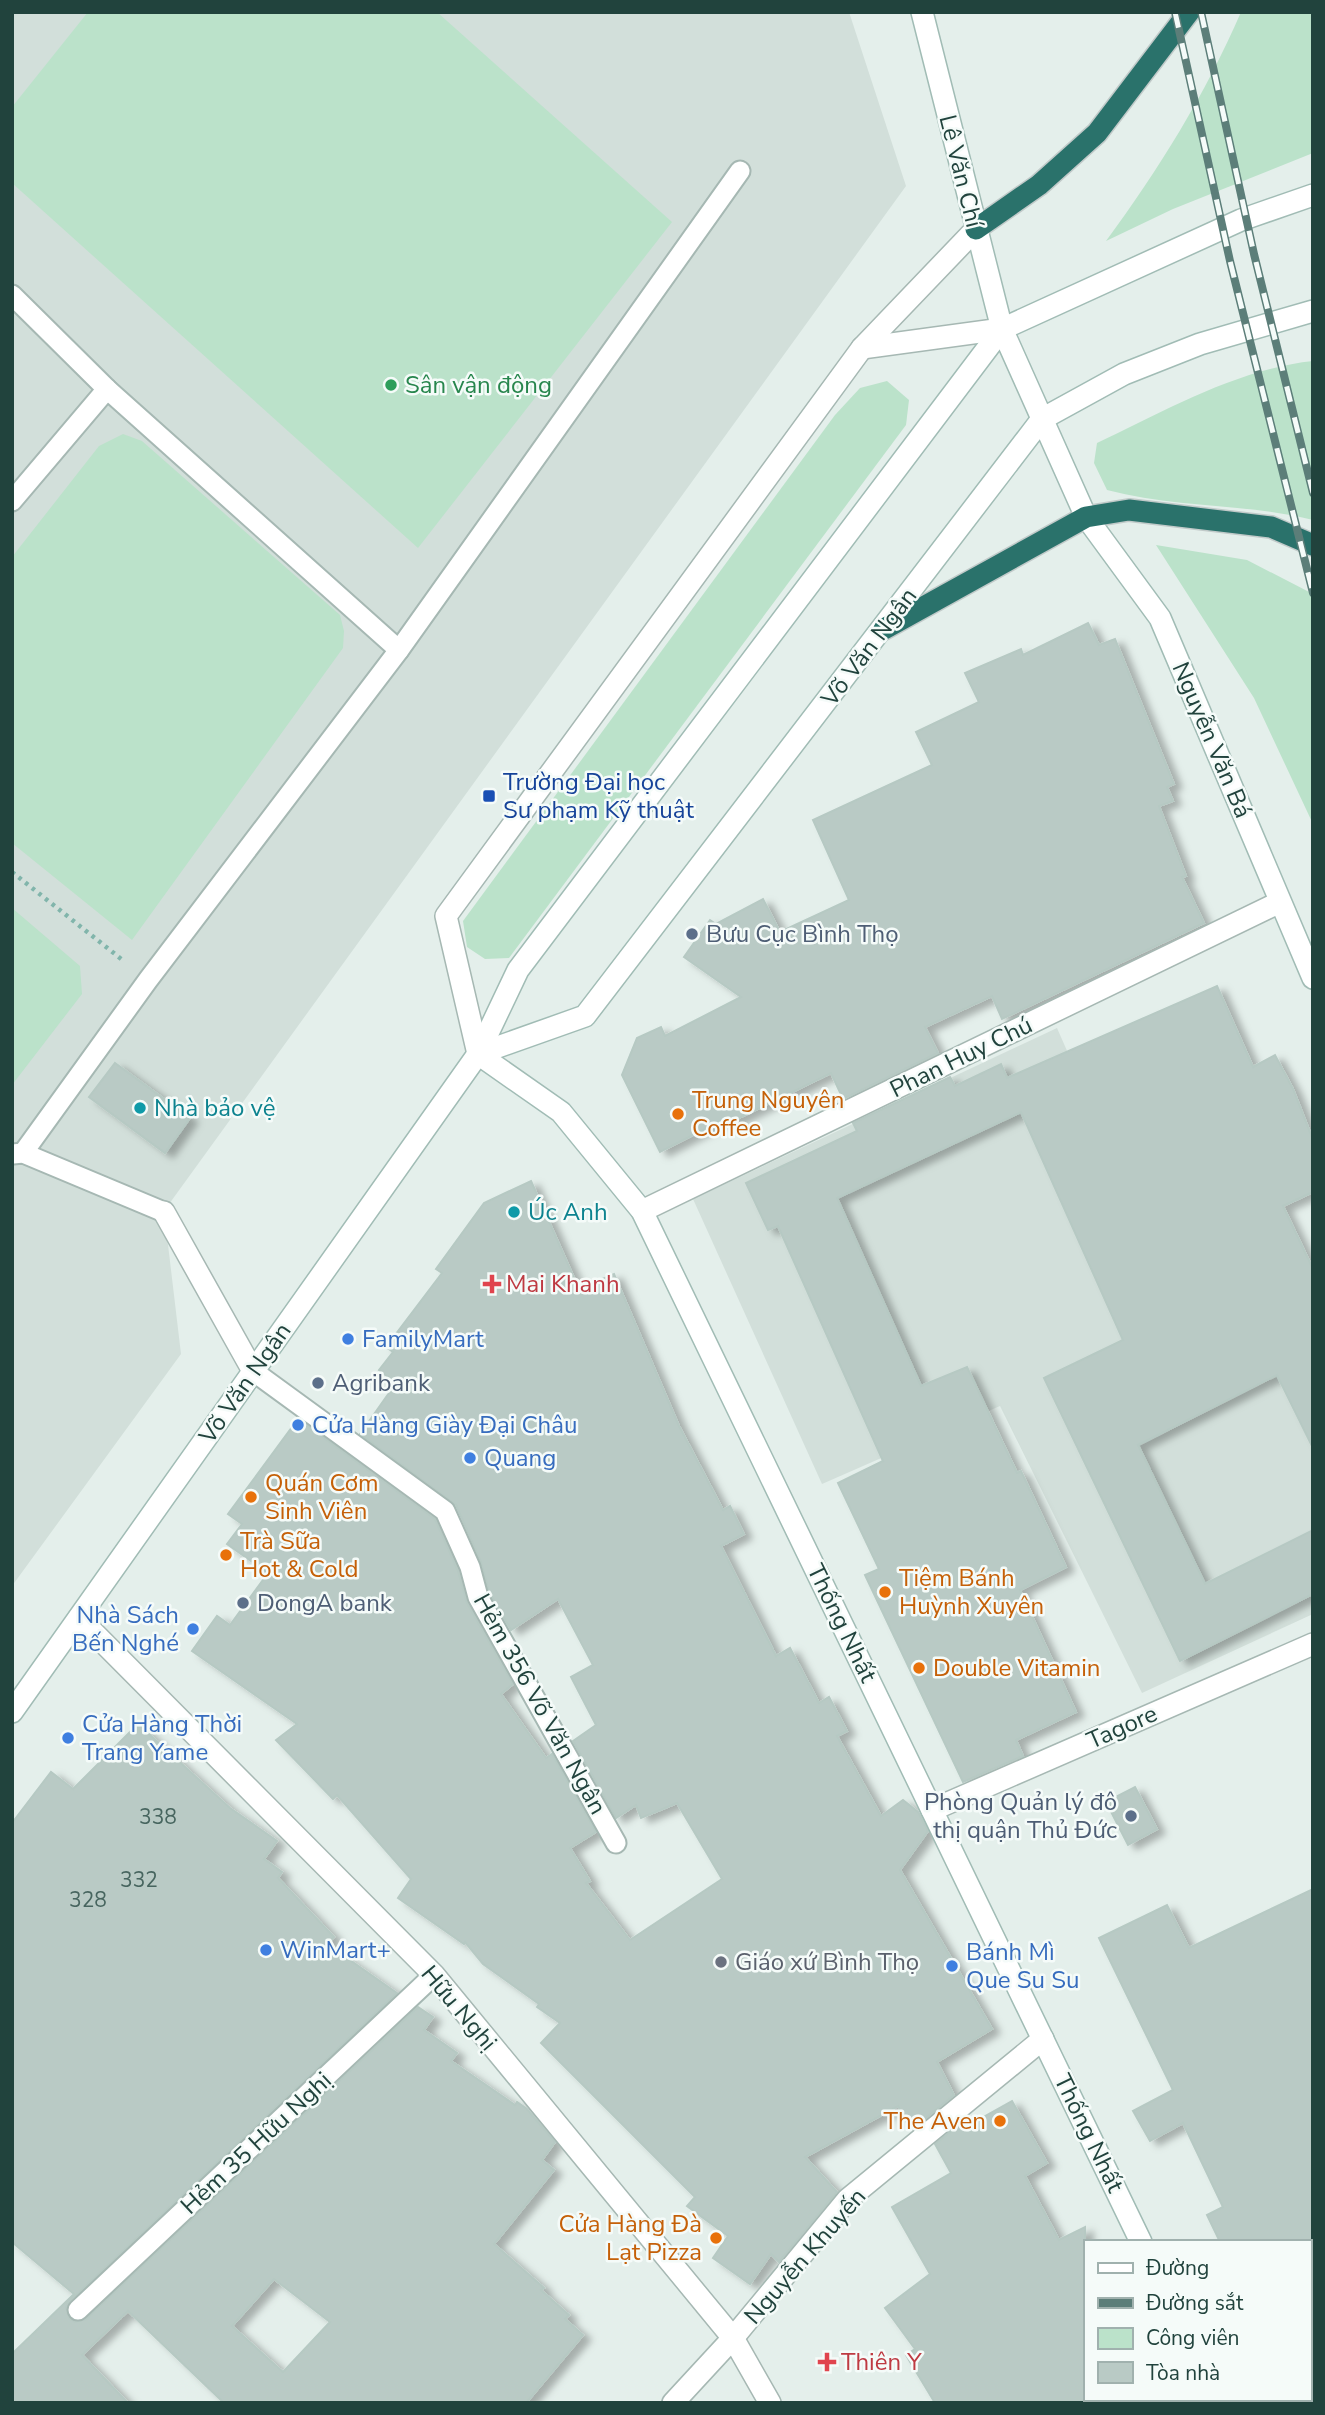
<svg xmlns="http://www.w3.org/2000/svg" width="1325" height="2415" viewBox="0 0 1325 2415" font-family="'Nunito Sans',sans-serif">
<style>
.built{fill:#d2dfda}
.green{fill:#bbe2ca}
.building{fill:#b9cac5;stroke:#b6c9c3;stroke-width:2;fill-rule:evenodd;filter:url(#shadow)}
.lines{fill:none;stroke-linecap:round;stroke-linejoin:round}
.lane-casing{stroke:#a6b8b3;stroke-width:23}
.street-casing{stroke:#a6b8b3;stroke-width:24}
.secondary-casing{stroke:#a1bcb5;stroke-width:24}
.highway-casing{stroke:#c1cac9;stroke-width:24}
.path{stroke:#81b5ab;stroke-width:4.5;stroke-dasharray:3.5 5;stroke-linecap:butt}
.lane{stroke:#fff;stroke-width:19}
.street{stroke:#fff;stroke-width:21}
.secondary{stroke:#fff;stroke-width:21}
.highway{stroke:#2a726b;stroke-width:21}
.rail-casing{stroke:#5c7e79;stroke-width:8}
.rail{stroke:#f5fbf9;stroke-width:5;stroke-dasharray:16;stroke-linecap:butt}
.leisure-dot{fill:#2e9e5b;stroke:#f5fbf9;stroke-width:2.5}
.transit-dot{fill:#1a4fb4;stroke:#f5fbf9;stroke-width:2.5}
.service-dot{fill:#5c6f8a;stroke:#f5fbf9;stroke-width:2.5}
.culture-dot{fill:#0f9aa8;stroke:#f5fbf9;stroke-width:2.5}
.food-dot{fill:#e8710a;stroke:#f5fbf9;stroke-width:2.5}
.health-dot{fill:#e0444e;stroke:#f5fbf9;stroke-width:2.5}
.shop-dot{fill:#3f7fe0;stroke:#f5fbf9;stroke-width:2.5}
.worship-dot{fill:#6b7280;stroke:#f5fbf9;stroke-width:2.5}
.labels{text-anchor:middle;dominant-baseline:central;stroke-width:5;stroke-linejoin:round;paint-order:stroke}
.number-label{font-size:21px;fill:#47655f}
.street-label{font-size:24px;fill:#21433d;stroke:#f5fbf9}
.leisure-label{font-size:24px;fill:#27864d;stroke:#f5fbf9;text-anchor:start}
.transit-label{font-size:24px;fill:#164399;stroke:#f5fbf9;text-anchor:start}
.service-label{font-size:24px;fill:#4e5e75;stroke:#f5fbf9;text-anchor:start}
.food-label{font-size:24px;fill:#c56008;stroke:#f5fbf9;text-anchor:start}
.culture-label{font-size:24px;fill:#0d838f;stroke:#f5fbf9;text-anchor:start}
.health-label{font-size:24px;fill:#be3a42;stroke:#f5fbf9;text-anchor:start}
.shop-label{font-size:24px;fill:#366cbe;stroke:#f5fbf9;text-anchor:start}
.worship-label{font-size:24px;fill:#5b616d;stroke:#f5fbf9;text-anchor:start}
</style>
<defs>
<filter id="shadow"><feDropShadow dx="8" dy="4.5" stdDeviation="3.5" flood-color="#0004"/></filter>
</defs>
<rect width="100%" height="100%" fill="#e4efeb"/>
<!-- built -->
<g class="built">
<path d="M12,12H849L906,186L164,1211L181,1354L12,1586Z"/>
<path d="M1057,1028L1187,1324L1313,1264V1614L1142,1693L1000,1406L822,1484L693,1199Z"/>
</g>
<!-- green -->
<g class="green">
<path d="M88,12H437L672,222L418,548L12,183V107Z"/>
<path d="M1241,12H1313V153L1173,209L1106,241C1159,169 1205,95 1241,12Z"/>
<path d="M1313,361V520C1245,503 1174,508 1107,490L1094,463L1097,443C1165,411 1237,369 1313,361Z"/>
<path d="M887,381L909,400L906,425L509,958L485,959L467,947L463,921L835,415L860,388Z"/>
<path d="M123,434L142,441L340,615L344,631L343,648L132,940L12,843V557L99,446Z"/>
<path d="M1156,545L1247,560L1313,594V824L1254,698Z"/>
<path d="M12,908L80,966L82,994L12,1085Z"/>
</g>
<!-- building -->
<g class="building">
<path d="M1088,623L1099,645L1115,639L1174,784L1167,787L1173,801L1159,806L1186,876L1182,877L1204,923L1002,1019L992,996L925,1027L938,1053L843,1099L831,1073L731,1122L728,1117L660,1152L622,1075L637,1038L661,1027L665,1036L741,997L684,957L710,920L716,924L763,899L780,932L849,900L813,820L932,765L916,732L979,702L965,673L1021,649L1023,655Z"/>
<path d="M1217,986L1253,1067L1275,1055L1293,1089L1313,1140V1192L1283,1206L1313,1269V1448L1277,1375L1138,1445L1205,1584L1313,1530V1594L1180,1661L1044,1378L1123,1340L1021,1112L837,1198L921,1386L967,1367L1017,1473L1021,1471L1066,1567L1020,1590L1076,1712L1016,1740L1023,1756L963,1782L865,1575L879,1569L838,1483L883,1461L778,1226L768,1230L746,1183L857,1131L853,1123L950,1077L955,1086L1001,1064L1007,1078Z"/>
<path d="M115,1063L190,1118L165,1153L89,1097Z"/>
<path d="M531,1181L579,1289L614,1274L679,1426L723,1510L730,1506L744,1534L721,1546L776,1656L790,1648L819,1703L829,1697L847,1731L837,1736L881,1816L903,1800L918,1812L928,1831L900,1870L992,2029L937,2062L954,2095L922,2121L908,2125L898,2106L805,2157L837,2192L779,2262L771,2254L750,2284L713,2258L728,2236L687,2206L695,2197L541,2043L560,2023L537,2007L539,2004L483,1964L465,1942L464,1944L398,1898L411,1879L337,1795L333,1799L276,1740L297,1724L192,1651L217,1616L230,1625L268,1573L227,1544L242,1524L228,1514L298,1419L435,1519L458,1571L467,1603L513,1684L501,1694L546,1758L552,1754L596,1832L570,1848L590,1881L586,1883L630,1940L722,1879L677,1803L641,1818L636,1805L616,1818L573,1741L596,1725L571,1677L593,1665L558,1599L511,1630L489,1592L481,1562L456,1505L360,1434L396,1383L379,1370L393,1352L386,1347L442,1273L436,1269L484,1203Z"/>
<path d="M138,1724L230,1808L277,1841L264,1859L282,1872L278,1878L334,1937L327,1944L397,1993L70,2301L66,2307L69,2318L75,2322L86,2319L418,2007L433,2017L424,2030L457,2053L451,2061L515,2105L517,2102L527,2109L555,2142L542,2160L554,2170L494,2244L544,2288L541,2290L569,2315L565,2319L583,2335L526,2403H224L128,2311L82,2355L128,2403H12V2354L74,2294L12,2242V1823L51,1772L73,1789ZM274,2279L330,2322L283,2372L232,2326Z"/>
<path d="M1135,1787L1157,1829L1128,1845L1106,1802Z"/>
<path d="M1313,1889V2242H1220L1207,2215L1223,2207L1183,2123L1150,2141L1133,2111L1173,2090L1099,1938L1167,1905L1189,1948Z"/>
<path d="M1012,2101L1047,2163L1025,2176L1059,2240L1085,2227V2403H935L906,2355L915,2349L885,2308L930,2274L892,2207L951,2173L935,2144L966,2119L969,2125Z"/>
</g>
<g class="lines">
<!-- lane casing -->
<g class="lane-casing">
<g id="lane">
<path d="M12,295L107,389L399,650"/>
<path d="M12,501L107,389"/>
<path d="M23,1153L148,980L399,650L740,171"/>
<path d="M13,1154L23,1153L164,1212"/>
<path d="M253,1371L445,1511L470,1567L478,1597L616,1843"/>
<path d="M78,2310L434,1975"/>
</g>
</g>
<!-- street casing -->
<g class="street-casing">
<g id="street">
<path d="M862,348L1002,329"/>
<path d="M478,1054L446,916L862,348L976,229"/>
<path d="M642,1211L1280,902"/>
<path d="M164,1212L253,1371"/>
<path d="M79,1618L434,1975L733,2338L770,2403"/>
<path d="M932,1810L1313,1644"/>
<path d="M673,2403L733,2338L848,2199L1043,2039"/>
</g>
</g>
<!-- secondary casing -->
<g class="secondary-casing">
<g id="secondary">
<path d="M922,12L1002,329L1086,517L1160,618L1313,978"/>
<path d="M478,1054L561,1112L642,1211L1141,2242"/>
<path d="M478,1054L585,1016L1042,419L1124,374L1200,344L1313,311"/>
<path d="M12,1712L478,1054L518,970L1002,329L1241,220L1313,195"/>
<path d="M1217,2399L1218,2403"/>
</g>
</g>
<!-- highway casing -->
<g class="highway-casing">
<g id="highway">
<path d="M976,229L1039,185L1097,133L1189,12"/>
<path d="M884,629L1086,517L1129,510L1271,527L1313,545"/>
</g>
</g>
<!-- path -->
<path class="path" d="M12,872L125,962"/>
<!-- lane -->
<use href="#lane" class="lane"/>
<!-- street -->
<use href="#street" class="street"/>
<!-- secondary -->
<use href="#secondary" class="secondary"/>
<!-- highway -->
<use href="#highway" class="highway"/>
<!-- rail casing -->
<g class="rail-casing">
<g id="rail">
<path d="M1175,12L1230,261L1313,593"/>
<path d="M1201,12L1254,254L1313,493"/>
</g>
</g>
<!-- rail -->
<use href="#rail" class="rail"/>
</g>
<!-- markers -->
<circle class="leisure-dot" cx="391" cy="385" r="7"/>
<rect class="transit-dot" x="482" y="789" width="14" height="14" rx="3.5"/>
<g class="service-dot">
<circle cx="692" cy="934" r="7"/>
<circle cx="318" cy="1383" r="7"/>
<circle cx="243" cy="1603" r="7"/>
<circle cx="1131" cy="1816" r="7"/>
</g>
<g class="culture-dot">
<circle cx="140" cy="1108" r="7"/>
<circle cx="514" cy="1212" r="7"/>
</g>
<g class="food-dot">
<circle cx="678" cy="1114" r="7"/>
<circle cx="251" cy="1497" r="7"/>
<circle cx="226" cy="1555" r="7"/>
<circle cx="885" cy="1592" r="7"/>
<circle cx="919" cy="1668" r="7"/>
<circle cx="1000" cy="2121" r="7"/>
<circle cx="716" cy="2238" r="7"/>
</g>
<g class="health-dot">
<path d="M488.5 1273.5h7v7h7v7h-7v7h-7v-7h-7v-7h7z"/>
<path d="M823.5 2351.5h7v7h7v7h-7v7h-7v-7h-7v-7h7z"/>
</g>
<g class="shop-dot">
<circle cx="348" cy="1339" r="7"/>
<circle cx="298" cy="1425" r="7"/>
<circle cx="470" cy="1458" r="7"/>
<circle cx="193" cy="1629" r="7"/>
<circle cx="68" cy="1738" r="7"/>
<circle cx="266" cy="1950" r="7"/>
<circle cx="952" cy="1966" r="7"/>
</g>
<circle class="worship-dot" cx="721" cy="1962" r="7"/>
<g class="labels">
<!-- number labels -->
<g class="number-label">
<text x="158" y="1817">338</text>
<text x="139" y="1880">332</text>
<text x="88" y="1900">328</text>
</g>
<!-- street labels -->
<g class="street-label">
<text transform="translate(961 171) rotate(76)">Lê Văn Chí</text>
<text transform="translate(869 647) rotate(-53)">Võ Văn Ngân</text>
<text transform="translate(1212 740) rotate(67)">Nguyễn Văn Bá</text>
<text transform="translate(961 1057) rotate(-26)">Phan Huy Chú</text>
<text transform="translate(245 1383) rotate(-55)">Võ Văn Ngân</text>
<text transform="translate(842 1623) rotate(64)">Thống Nhất</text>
<text transform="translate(540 1704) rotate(61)">Hẻm 356 Võ Văn Ngân</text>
<text transform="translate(1122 1727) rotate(-24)">Tagore</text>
<text transform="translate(459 2008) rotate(50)">Hữu Nghị</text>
<text transform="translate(1089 2133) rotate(64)">Thống Nhất</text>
<text transform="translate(256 2143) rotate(-43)">Hẻm 35 Hữu Nghị</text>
<text transform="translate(805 2256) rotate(-49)">Nguyễn Khuyến</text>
</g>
<!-- leisure labels -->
<g class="leisure-label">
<text x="405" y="385">Sân vận động</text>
</g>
<!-- transit labels -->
<g class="transit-label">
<text x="503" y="782">Trường Đại học<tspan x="503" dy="28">Sư phạm Kỹ thuật</tspan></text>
</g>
<!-- service labels -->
<g class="service-label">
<text x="706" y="934">Bưu Cục Bình Thọ</text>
<text x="332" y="1383">Agribank</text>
<text x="257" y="1603">DongA bank</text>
<text x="1117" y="1802" text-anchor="end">Phòng Quản lý đô<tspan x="1117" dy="28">thị quận Thủ Đức</tspan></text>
</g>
<!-- food labels -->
<g class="food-label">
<text x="692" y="1100">Trung Nguyên<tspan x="692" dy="28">Coffee</tspan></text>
<text x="265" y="1483">Quán Cơm<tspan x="265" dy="28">Sinh Viên</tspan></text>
<text x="240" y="1541">Trà Sữa<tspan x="240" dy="28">Hot &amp; Cold</tspan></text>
<text x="899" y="1578">Tiệm Bánh<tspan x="899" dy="28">Huỳnh Xuyên</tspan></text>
<text x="933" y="1668">Double Vitamin</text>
<text x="986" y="2121" text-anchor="end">The Aven</text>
<text x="702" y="2224" text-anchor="end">Cửa Hàng Đà<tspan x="702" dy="28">Lạt Pizza</tspan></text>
</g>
<!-- culture labels -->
<g class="culture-label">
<text x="154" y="1108">Nhà bảo vệ</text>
<text x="528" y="1212">Úc Anh</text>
</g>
<!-- health labels -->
<g class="health-label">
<text x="506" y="1284">Mai Khanh</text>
<text x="841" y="2362">Thiên Y</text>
</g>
<!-- shop labels -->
<g class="shop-label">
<text x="362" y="1339">FamilyMart</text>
<text x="312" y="1425">Cửa Hàng Giày Đại Châu</text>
<text x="484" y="1458">Quang</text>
<text x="179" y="1615" text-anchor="end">Nhà Sách<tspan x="179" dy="28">Bến Nghé</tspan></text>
<text x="82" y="1724">Cửa Hàng Thời<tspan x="82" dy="28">Trang Yame</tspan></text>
<text x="280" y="1950">WinMart+</text>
<text x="966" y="1952">Bánh Mì<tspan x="966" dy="28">Que Su Su</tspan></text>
</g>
<!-- worship labels -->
<g class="worship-label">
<text x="735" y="1962">Giáo xứ Bình Thọ</text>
</g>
</g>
<!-- border -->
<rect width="1325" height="2415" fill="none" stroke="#21433d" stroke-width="28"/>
<!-- legend -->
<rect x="1084" y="2240" width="228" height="161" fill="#f5fbf9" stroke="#a0b1ae" stroke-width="2"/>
<rect x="1098" y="2263" width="35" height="10" fill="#ffffff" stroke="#a0b1ae" stroke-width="2"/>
<text x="1146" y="2275" font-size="21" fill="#21433d">Đường</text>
<rect x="1098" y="2298" width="35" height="10" fill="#5c7e79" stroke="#a0b1ae" stroke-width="2"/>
<text x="1146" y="2310" font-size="21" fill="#21433d">Đường sắt</text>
<rect x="1098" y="2328" width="35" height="21" fill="#bbe2ca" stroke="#a0b1ae" stroke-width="2"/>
<text x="1146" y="2345" font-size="21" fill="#21433d">Công viên</text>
<rect x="1098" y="2362" width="35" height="21" fill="#b9cac5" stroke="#a0b1ae" stroke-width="2"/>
<text x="1146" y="2380" font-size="21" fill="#21433d">Tòa nhà</text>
</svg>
